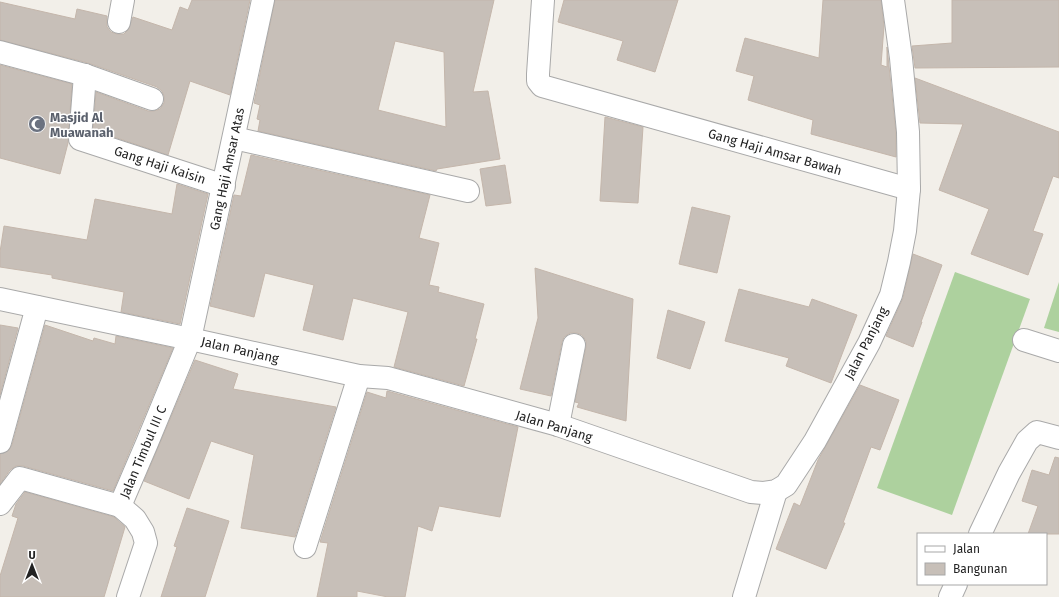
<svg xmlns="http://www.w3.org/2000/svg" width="1059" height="597" viewBox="0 0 1059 597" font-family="'Fira Sans',sans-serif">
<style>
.forest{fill:#add19e}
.building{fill:#c7bfb8;stroke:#c4b6ab;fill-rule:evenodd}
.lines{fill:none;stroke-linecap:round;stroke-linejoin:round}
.street-casing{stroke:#a9a9a9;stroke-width:24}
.street{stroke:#fff;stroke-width:22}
.labels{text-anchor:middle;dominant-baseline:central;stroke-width:3;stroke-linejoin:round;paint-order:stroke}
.worship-label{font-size:13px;font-weight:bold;fill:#5b616d;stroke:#fff;text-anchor:start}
.street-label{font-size:13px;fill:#222;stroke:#fff}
</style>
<rect width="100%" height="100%" fill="#f2efe9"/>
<!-- forest -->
<g class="forest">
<path d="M955,272L1030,299L952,515L877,488Z"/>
<path d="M1059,282V332L1044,328Z"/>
</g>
<!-- building -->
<g class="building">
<path d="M192,0H250L230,95L190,81L168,155L93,130L96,92L148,111H154L160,109L164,103V96L162,91L157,87L88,63L0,40V2L75,19L77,9L107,16V27L111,32L117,34H124L128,30L133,17L172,30L180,7L188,10Z"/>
<path d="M275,0H494L473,92L488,91L500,159L437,169L436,171L258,131L260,120L257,119L260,105L254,103ZM395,41L444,52L446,127L378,110Z"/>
<path d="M564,0H678L655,72L617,60L623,41L558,22Z"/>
<path d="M823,0H881L884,26L881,65L887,67V47L896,133V157L811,134L813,120L748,100L754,76L736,71L745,38L819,58Z"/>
<path d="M952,0H1059V67L915,68L912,46L952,43Z"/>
<path d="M0,65L72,84L68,143L60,174L0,158Z"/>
<path d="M915,78L1059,132V178L1053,176L1033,231L1043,234L1028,275L971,254L989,209L939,190L963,124L920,123Z"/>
<path d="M605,117L643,127L638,203L600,201Z"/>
<path d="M251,155L430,195L419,238L439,243L429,285L439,287L438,292L484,304L475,339H477L464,386L394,367L408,312L353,298L343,340L303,330L314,285L265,273L254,317L210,306L234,195L241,196Z"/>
<path d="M505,165L511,203L486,206L480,169Z"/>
<path d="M177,184L208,194L180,324L121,312L124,292L52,278V275L0,267V252L4,226L87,240L95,199L172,214Z"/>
<path d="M692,207L730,216L717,273L679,264Z"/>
<path d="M913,254L942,265L921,322H922L913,347L886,336L903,298Z"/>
<path d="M535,268L633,299L626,421L577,407L579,403L575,402L586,347V341L582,335L577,333H570L564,337L562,342L551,396L520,389L538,318Z"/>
<path d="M739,289L809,307L812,299L857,315L831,383L786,366L789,358L725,341Z"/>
<path d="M668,310L705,322L690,369L657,358Z"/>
<path d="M0,325L18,328L0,395Z"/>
<path d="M45,325L93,341L94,338L115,344L116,336L173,348L113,491L23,466H16L10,470L0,484V454L8,451L12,445Z"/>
<path d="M195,360L238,374L233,389L336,407L295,537L241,528L254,455L211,441L189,499L144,481Z"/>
<path d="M860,385L899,400L880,450L871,447L843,523H845L826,569L776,549L794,503L800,506L818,460Z"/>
<path d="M387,391L518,427L500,517L439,506L432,531L418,526L405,597H388L357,591V597H317L328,543L320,542L367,392L386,398Z"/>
<path d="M1055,457L1059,458V534H1028L1038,506L1022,501L1032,470L1049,475Z"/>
<path d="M25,492L114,517L125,527L104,597H0V576L18,518L12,516L16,504Z"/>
<path d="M187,508L229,521L205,597H161L177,547L174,546Z"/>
</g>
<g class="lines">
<!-- street casing -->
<g class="street-casing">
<g id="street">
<path d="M543,0L538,74V81L542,86L909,189"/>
<path d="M119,22L123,0"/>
<path d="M0,52L85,75L152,99"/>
<path d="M85,75L80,139L224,186"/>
<path d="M234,138L468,191"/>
<path d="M0,299L190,339L359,376L388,378L558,425L751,492L763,493L776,491L786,485L815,441L869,343L891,295L899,262L905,231L909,189L908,132L901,58L893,0"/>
<path d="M1024,340L1059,351"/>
<path d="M558,425L574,345"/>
<path d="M0,442L37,307"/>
<path d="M0,504L20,478L120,506L147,443L190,339L263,0"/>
<path d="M120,506L135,519L143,532L146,543L128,597"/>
<path d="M980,534L1009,473L1027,441L1037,432L1059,438"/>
<path d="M305,547L359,376"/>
<path d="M744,597L776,491"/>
<path d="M950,597L956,584"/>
</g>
</g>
<!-- street -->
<use href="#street" class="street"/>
</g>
<!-- icons -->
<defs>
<g id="mosque-disc" transform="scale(0.9)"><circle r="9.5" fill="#6b7280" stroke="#fff"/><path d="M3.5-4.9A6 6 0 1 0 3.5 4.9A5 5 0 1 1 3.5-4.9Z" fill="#fff"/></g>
</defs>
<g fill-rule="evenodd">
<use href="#mosque-disc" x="37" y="124"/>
</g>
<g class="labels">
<!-- worship labels -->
<g class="worship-label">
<text x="50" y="117">Masjid Al<tspan x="50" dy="15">Muawanah</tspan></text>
</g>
<!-- street labels -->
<g class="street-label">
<text transform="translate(775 152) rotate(16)">Gang Haji Amsar Bawah</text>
<text transform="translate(160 165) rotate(18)">Gang Haji Kaisin</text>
<text transform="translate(227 169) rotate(-78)">Gang Haji Amsar Atas</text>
<text transform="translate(866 343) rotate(-63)">Jalan Panjang</text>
<text transform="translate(240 350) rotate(13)">Jalan Panjang</text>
<text transform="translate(554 426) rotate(17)">Jalan Panjang</text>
<text transform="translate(143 452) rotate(-67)">Jalan Timbul III C</text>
</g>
</g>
<!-- legend -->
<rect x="917" y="533" width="130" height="52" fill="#ffffff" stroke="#a7a7a7"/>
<rect x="925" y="546" width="20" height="6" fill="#ffffff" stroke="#a7a7a7"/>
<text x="953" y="553" font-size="12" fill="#222222">Jalan</text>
<rect x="925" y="563" width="20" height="12" fill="#c7bfb8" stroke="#a7a7a7"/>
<text x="953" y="573" font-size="12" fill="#222222">Bangunan</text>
<!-- north arrow -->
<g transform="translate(32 565)" stroke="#ffffff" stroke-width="3" paint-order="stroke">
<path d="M0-3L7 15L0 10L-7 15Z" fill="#222222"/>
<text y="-6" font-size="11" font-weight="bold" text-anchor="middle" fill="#222222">U</text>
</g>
</svg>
